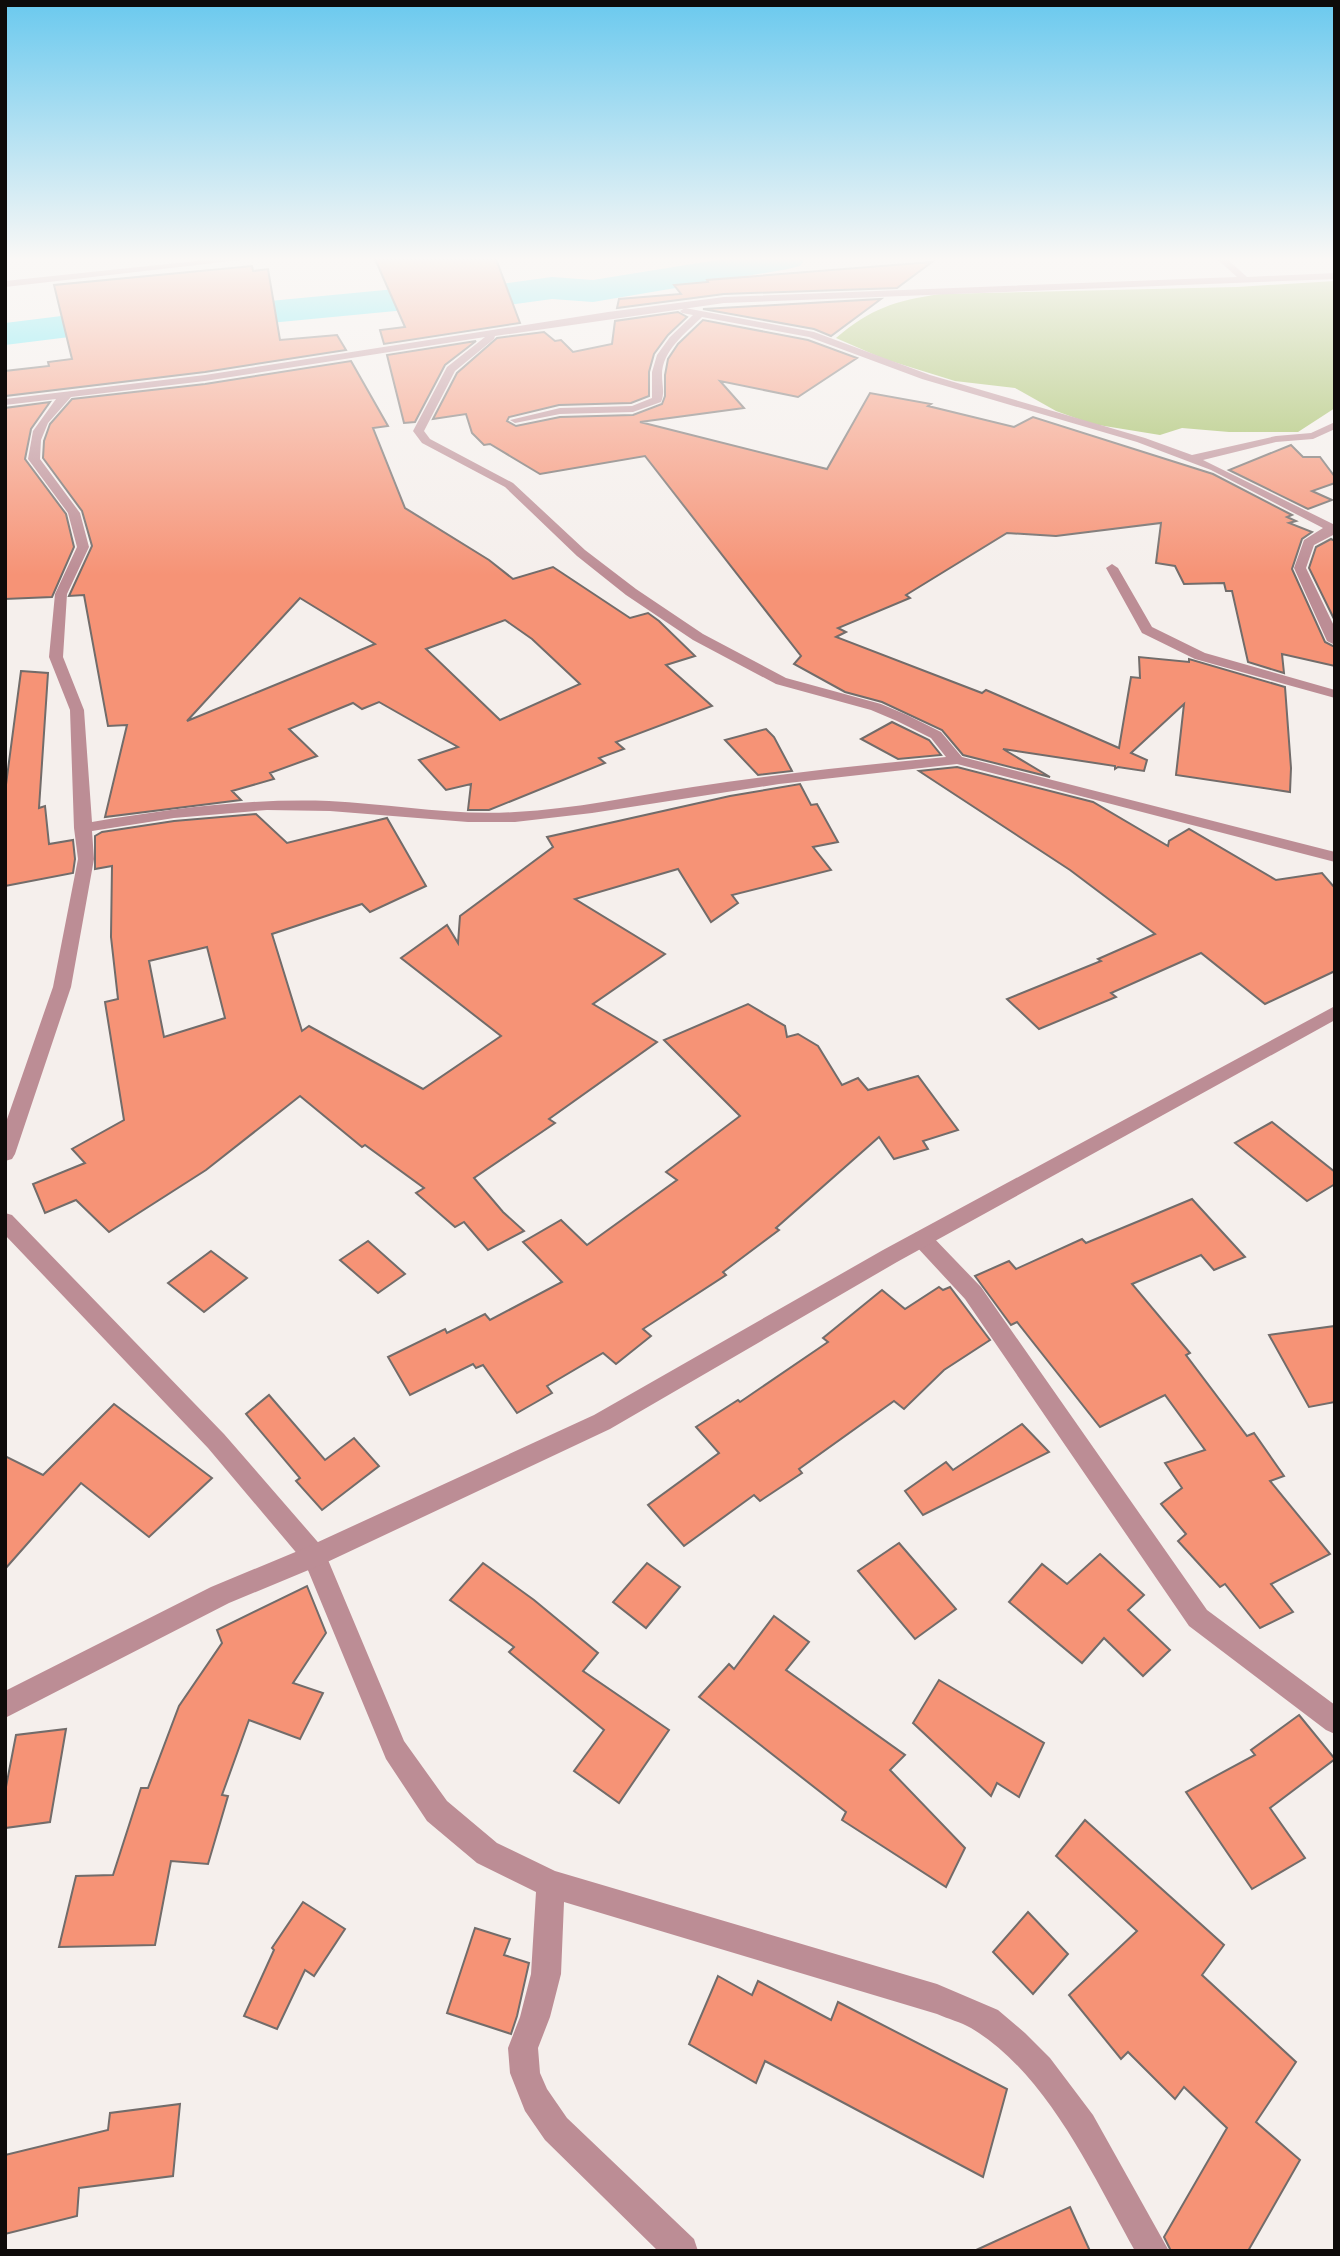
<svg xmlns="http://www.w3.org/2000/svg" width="1340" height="2256" viewBox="0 0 1340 2256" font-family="Roboto,sans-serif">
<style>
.forest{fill:#9ebb5b}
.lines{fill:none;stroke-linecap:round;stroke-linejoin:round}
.river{fill:#4ee8f6;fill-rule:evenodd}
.building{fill:#f69376;stroke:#726c6a;stroke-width:2;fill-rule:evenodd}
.minor{fill:#bc8d95;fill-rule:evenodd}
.tertiary{fill:#bc8d95;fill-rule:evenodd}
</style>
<rect width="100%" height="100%" fill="#f5efec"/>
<!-- forest -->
<path class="forest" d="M1335,281V408L1298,432H1229L1182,428L1160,435L1092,424L1056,411L1015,388L955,381L884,359L836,338C871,308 895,301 940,294L1237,287Z"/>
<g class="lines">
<!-- river -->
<path class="river" d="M723,259H805L800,266L788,269L593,302L552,299L501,306L406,310L216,328H142L5,345V323L142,306H216L406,288L501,284L552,277L593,280Z"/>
</g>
<!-- building -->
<g class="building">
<path d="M375,259H496L520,323L384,344L380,330L405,327Z"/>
<path d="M932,262L897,288L724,294L617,308L619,299L681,294L674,285L708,282L707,280Z"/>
<path d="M252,266L253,271L268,269L280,340L337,335L346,350L205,372L5,396V371L49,366L48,362L72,359L54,285Z"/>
<path d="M881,299L831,336L814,329L703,309Z"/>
<path d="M678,312L687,317L668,335L654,354L649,372V396L631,403L559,405L509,417L507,421L516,426L560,417L633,415L662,404L665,396V375L668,359L678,344L703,320L808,340L857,358L798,397L720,381L744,408L640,422L827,469L870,393L931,404L928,406L1014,427L1033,417L1213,474L1292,515L1287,517L1296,521L1289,523L1312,532L1302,539L1292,569L1325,642L1335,647V666L1282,654L1284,673L1248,662L1232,591H1226L1224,583L1184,584L1175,566L1156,563L1161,523L1056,536L1007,533L906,595L910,598L838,628L846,632L836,637L982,693L986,690L1119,748L1131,677L1140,678L1139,657L1189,662V659L1285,687L1291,768L1290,792L1176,775L1184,704L1131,753L1147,760L1144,771L1118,767L1115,769V766L1003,749L1050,777L963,755L942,730L882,702L845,692L794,664L801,656L645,456L540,474L490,444L484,445L472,433L466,414L433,419L457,373L497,338L544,332L555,341L561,340L573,352L612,344L615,321Z"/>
<path d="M476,341L445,365L415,422L404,423L387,355Z"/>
<path d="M351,361L388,426L373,428L405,508L489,560L513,579L553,567L630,618L648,613L659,621L695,656L666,665L712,706L616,742L624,749L599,758L605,763L489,810H468L471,784L446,790L419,760L458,747L379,702L362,709L353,703L289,729L317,756L270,773L274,779L232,791L241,800L105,817L127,725L108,726L84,595L69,596L92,546L82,511L43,458L44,441L50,424L72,399L205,384ZM300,598L375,644L187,721ZM505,620L532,639L580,684L500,720L426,649Z"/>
<path d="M50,402L31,429L25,459L66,514L74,547L52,597L5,599V408Z"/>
<path d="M1291,445L1303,457H1320L1335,477V483L1312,491L1332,500L1308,509L1229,470Z"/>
<path d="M1331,539L1335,541V621L1309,568L1316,547Z"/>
<path d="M21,671L48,673L39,808L45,806L49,844L73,840L75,859L73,873L5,886V792Z"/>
<path d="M892,722L929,740L941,755L898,759L861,739Z"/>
<path d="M766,729L774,737L792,771L758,775L725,740Z"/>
<path d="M957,767L1093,802L1168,846L1169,841L1189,829L1276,880L1322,873L1335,888V971L1265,1004L1201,953L1111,993L1116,997L1039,1029L1007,999L1101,961L1098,959L1155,934L1070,870L919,771Z"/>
<path d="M800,784L811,805L817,804L838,842L813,847L831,870L732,895L738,903L711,922L678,869L575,899L665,954L593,1004L657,1042L549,1119L555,1123L474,1178L503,1212L524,1231L488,1250L464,1222L455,1227L416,1193L424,1188L365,1145L362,1147L300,1096L206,1170L109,1232L76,1200L45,1213L33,1184L85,1163L72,1149L124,1120L105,1002L118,999L111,937L112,866L95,869V836L102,832L174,821L256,814L287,843L387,818L426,886L370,912L362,904L272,934L302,1031L309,1026L423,1089L501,1036L401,958L447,925L458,943L460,916L553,847L547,837L730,796ZM207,947L225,1018L164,1037L149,961Z"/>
<path d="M748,1004L785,1026L787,1037L798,1034L818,1046L842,1085L858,1078L868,1090L918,1076L958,1130L923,1141L928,1149L894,1159L879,1137L776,1228L779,1230L723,1272L726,1275L643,1329L651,1336L616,1364L603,1353L547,1386L552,1393L517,1413L483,1365L476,1368L473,1364L410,1395L388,1357L445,1329L447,1333L485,1314L490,1320L562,1282L523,1242L561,1220L587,1245L677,1180L666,1172L740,1116L664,1040Z"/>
<path d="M1272,1122L1335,1172V1184L1307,1201L1235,1143Z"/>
<path d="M1192,1199L1245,1257L1214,1270L1201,1255L1132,1284L1190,1353L1186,1355L1247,1436L1254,1433L1284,1476L1270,1481L1330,1554L1271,1584L1293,1612L1260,1628L1225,1584L1220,1587L1178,1541L1186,1534L1161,1504L1182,1488L1165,1463L1205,1450L1165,1395L1100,1427L1017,1322L1011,1325L975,1276L1009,1261L1016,1269L1082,1239L1086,1243Z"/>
<path d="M368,1241L405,1274L378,1293L340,1260Z"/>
<path d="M211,1251L247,1278L204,1312L168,1283Z"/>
<path d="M939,1287L943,1290L950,1287L990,1340L944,1370L904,1409L894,1401L799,1469L802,1473L760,1501L754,1495L684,1546L648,1505L719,1453L696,1427L738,1400L740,1402L828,1342L823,1338L882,1290L905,1309Z"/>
<path d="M1335,1326V1402L1309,1407L1269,1335Z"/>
<path d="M269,1395L325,1460L354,1438L379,1466L322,1510L296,1481L300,1478L246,1414Z"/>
<path d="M114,1404L212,1478L149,1537L81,1483L5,1569V1456L43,1475Z"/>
<path d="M1022,1424L1049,1452L923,1515L905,1491L946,1462L953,1470Z"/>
<path d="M899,1543L956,1609L915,1639L858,1571Z"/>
<path d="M1100,1554L1144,1595L1128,1610L1170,1650L1143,1676L1104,1638L1082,1663L1009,1602L1042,1564L1067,1584Z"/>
<path d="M483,1563L534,1600L598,1653L583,1671L669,1730L619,1803L574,1771L604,1730L509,1652L514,1647L450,1600Z"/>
<path d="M647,1563L680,1587L646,1628L613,1602Z"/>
<path d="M307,1586L326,1633L293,1683L323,1693L300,1739L249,1720L222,1795L228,1796L208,1864L171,1861L155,1945L59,1947L76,1876L113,1875L141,1788H148L179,1706L222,1643L217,1630Z"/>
<path d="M774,1616L809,1642L786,1670L905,1755L890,1770L965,1848L946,1887L842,1820L846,1812L699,1697L729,1664L734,1669Z"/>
<path d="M939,1680L1044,1743L1019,1797L997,1783L991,1796L913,1723Z"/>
<path d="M1299,1715L1335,1759L1270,1808L1305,1858L1252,1889L1186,1792L1255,1755L1251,1750Z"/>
<path d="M66,1729L50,1822L5,1828V1792L16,1735Z"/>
<path d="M1085,1820L1224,1945L1202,1975L1296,2062L1256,2122L1300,2160L1248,2251H1171L1164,2237L1227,2128L1184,2087L1175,2099L1128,2052L1121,2059L1069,1995L1137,1931L1056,1856Z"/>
<path d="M303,1902L345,1929L314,1976L305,1970L277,2029L244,2016L274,1950L272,1948Z"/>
<path d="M1028,1912L1068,1954L1033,1994L993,1952Z"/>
<path d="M475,1928L510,1939L504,1955L529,1963L517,2016L511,2034L447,2013Z"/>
<path d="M718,1976L752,1995L758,1981L831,2020L838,2002L1007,2089L983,2177L765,2061L756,2083L689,2044Z"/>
<path d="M180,2104L173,2176L79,2188L77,2216L5,2234V2155L108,2130L110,2113Z"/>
<path d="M1070,2207L1090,2251H974Z"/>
</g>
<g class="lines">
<!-- minor -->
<g class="minor">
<path d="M215,259H249L5,287V281Z"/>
<path d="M1217,259H1227L1247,277L1335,273V279L724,303L495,336L494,339L455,371L424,431L430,439L513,483L585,550L636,589L703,634L786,678L881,704L907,715L941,732L962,757L1335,852V862L957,764L779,784L592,813L515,822H468L330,811L267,810L174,818L92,831L94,859L71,987L15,1154L12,1159L5,1161V1125L53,987L78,859L74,828L70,710L49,657L55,594L77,547L68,513L28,459L33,431L56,399L5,405V399L205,375L608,312L724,297L1237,277ZM485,337L447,367L413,431L422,443L505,487L577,556L626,595L693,640L776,684L871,710L897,721L931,738L946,757C862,765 777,774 693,787C634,796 575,809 515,812C452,816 391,804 329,801C249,798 170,809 92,822L84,710L63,657L67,594L89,547L80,513L40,459L41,440L48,423L71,397L205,381Z"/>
<path d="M685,308L814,332L930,375L1145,438L1192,455L1276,436L1311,433L1335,422V429L1313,439L1276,442L1203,460L1335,525V534L1314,545L1306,568L1335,628V645L1327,641L1294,568L1304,540L1323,528L1211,470L1137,442L922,379L809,337L702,317C686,333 662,350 662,375C662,385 665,393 661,402L633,412L560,414L515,423L510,420L560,408L632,406L652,398V372L657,355L670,337L693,315L682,313L680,311Z"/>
<path d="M1112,564L1118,568L1152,627L1205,653L1335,690V698L1195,659L1142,633L1106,568Z"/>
<path d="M5,1213L12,1215L224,1434L323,1548L404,1741L447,1801L497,1843L555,1871L937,1984L998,2010L1025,2033L1050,2058L1093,2115L1169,2251H1135C1093,2176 1047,2073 971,2028C961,2022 948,2019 937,2014L564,1902L561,1974L550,2017L538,2048L540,2073L547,2089L567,2118L694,2239L698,2251H658L545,2140L525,2111L510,2073L508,2048L520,2017L531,1974L536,1892L477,1863L427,1821L386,1759L305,1563L208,1448L5,1235Z"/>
<path d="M922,1231L929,1233L981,1287L1207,1610L1335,1705V1734L1326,1730L1189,1626L965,1299L915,1245L912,1239L915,1233Z"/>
</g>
<!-- tertiary -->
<path class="tertiary" d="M1335,1006V1020L897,1262L610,1429L323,1564L229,1603L5,1718V1691L211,1587L305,1548L594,1415L883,1250Z"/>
</g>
<!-- sky -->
<linearGradient id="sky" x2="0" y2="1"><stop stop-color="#6ac9ee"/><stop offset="0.45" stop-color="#faf8f6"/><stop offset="1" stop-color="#faf8f6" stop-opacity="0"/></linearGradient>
<rect width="1340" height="575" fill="url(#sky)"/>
<!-- border -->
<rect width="1340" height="2256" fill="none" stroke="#0e0b0a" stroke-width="14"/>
</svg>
